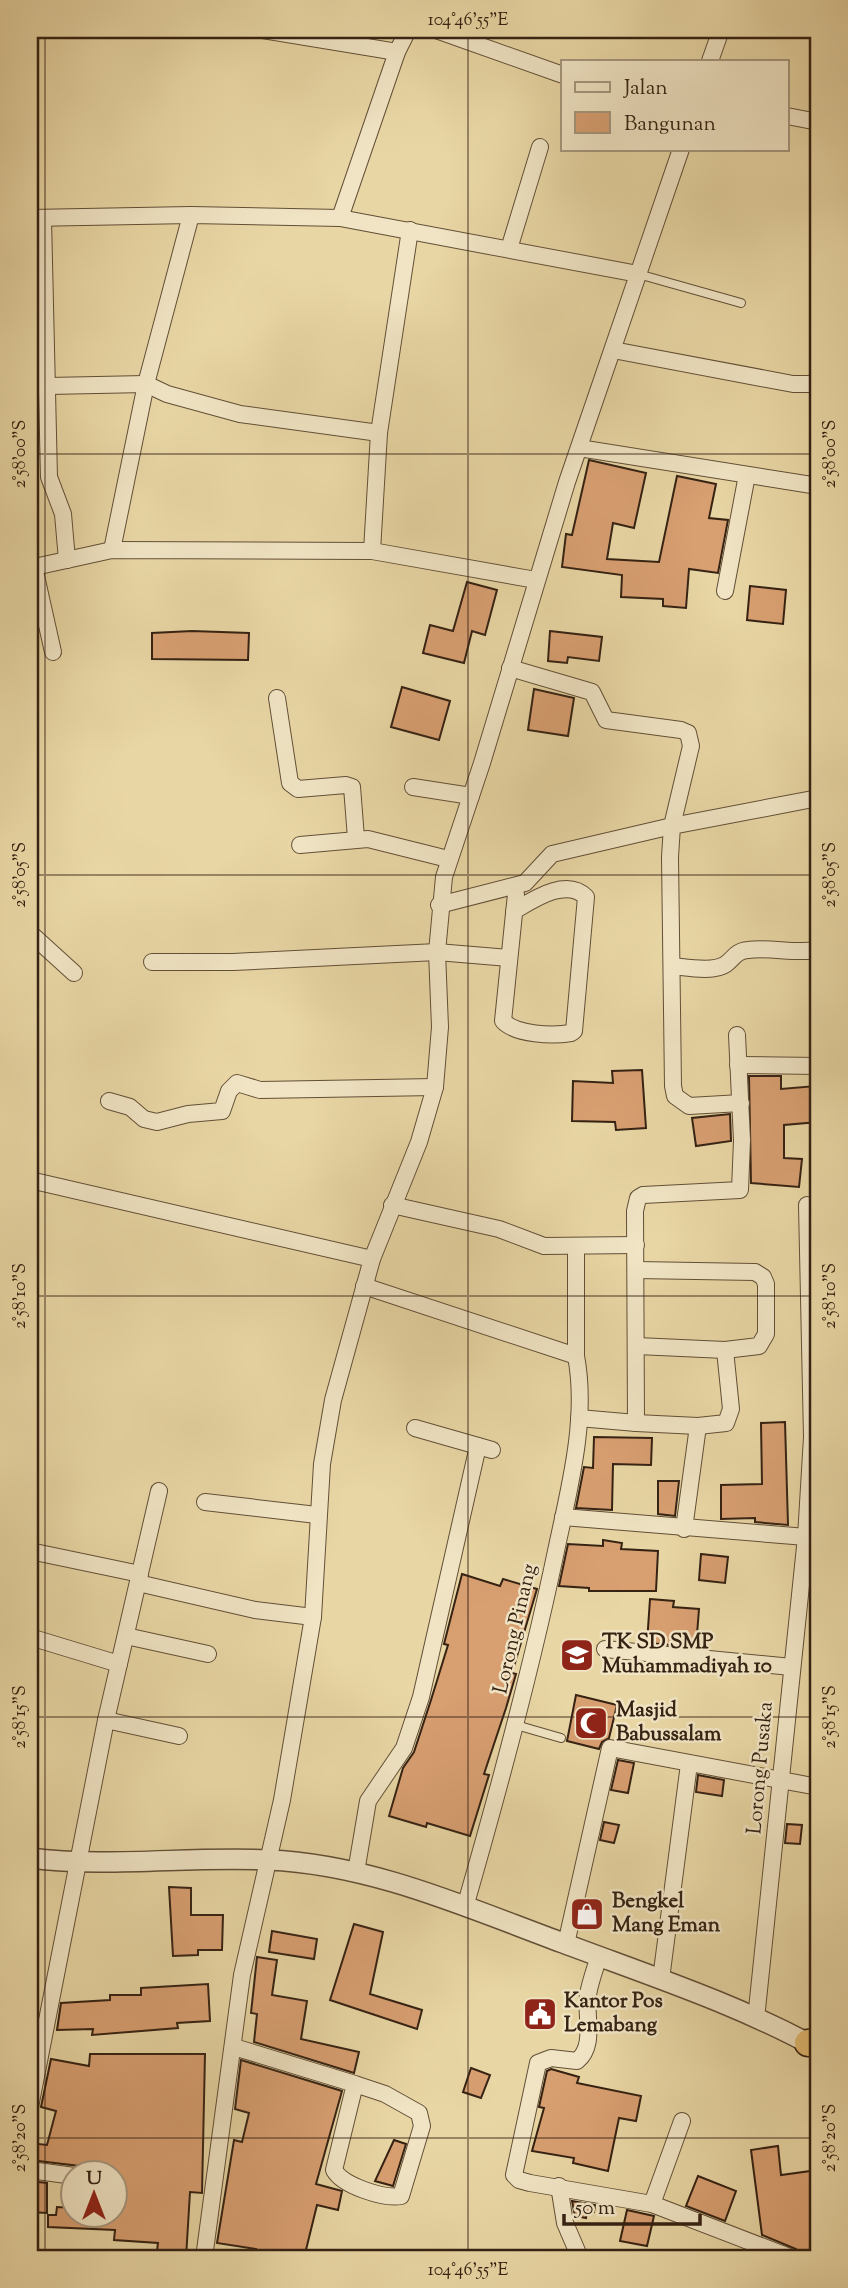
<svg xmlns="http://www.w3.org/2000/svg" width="848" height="2288" viewBox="0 0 848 2288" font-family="'Sorts Mill Goudy',serif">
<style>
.building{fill:#d89f71;stroke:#352213;stroke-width:2}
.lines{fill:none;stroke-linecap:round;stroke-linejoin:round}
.service-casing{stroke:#624f37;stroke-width:10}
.minor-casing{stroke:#624f37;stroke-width:18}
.tertiary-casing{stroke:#624f37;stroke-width:22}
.trunk-casing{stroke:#352213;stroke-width:29}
.service{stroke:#f0e4c4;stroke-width:8}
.minor{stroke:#f0e4c4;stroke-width:16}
.tertiary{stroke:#f0e4c4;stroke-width:19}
.trunk{stroke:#e4bb72;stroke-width:26}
.ticks{fill:none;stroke:#352213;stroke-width:2;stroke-opacity:0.45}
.labels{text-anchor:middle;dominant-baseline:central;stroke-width:5;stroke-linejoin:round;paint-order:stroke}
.street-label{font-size:21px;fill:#352213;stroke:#f0e4c4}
.poi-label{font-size:21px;font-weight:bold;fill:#352213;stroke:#f0e4c4;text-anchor:start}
.neatline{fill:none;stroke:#352213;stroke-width:2.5}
.ticks-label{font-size:18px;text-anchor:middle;fill:#352213}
</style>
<rect width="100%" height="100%" fill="#e8d6a4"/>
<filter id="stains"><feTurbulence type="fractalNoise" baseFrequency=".00286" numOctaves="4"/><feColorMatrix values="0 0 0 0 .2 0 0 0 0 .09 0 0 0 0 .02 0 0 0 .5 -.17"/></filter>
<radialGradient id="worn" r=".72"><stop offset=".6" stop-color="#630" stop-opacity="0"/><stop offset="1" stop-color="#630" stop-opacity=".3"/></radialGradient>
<!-- building -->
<g class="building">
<path d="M589,460L646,473L634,528L613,523L607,559L659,562L677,476L716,484L709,518L728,520L718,573L689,569L686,608L663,606V599L621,597L622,575L562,567L566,534L572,535Z"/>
<path d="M467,582L497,590L485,635L472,631L464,663L423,653L430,625L453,631Z"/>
<path d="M750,586L786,590L783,624L747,620Z"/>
<path d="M192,631L249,633L248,660L152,659V633Z"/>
<path d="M550,631L602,637L599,661L568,657L567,663L548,661Z"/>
<path d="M402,687L450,701L439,740L391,727Z"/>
<path d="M534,689L574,698L568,736L528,730Z"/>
<path d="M642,1070L646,1128L616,1130L615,1122L572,1121L573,1081L613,1083L612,1071Z"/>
<path d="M749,1076H781V1089L816,1086L818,1122L784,1125V1158L802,1159L799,1187L751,1183Z"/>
<path d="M730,1114L731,1141L696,1146L692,1118Z"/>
<path d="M785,1422L788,1525L755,1522V1518L721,1519V1485L762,1484L761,1423Z"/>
<path d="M594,1437L652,1438L651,1465L613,1464L612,1510L576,1508L584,1467L593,1468Z"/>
<path d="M658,1481H679L675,1516L658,1514Z"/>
<path d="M603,1540L622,1543L621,1549L658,1551L656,1591H589V1588L559,1586L568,1544L603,1546Z"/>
<path d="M701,1554L728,1557L725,1583L699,1580Z"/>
<path d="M462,1574L500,1586L503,1579L537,1589L512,1673L516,1674L506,1708L484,1774L489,1775L470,1836L427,1823L426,1827L389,1816L403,1768L414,1752L431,1700L448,1645L444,1644Z"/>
<path d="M650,1599L674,1601L673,1607L699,1609L696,1647L647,1643Z"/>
<path d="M576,1695L617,1705L609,1738L602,1742L599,1749L567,1741Z"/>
<path d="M618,1760L634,1763L628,1793L611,1790Z"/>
<path d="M698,1775L724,1780L722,1796L696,1792Z"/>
<path d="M604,1822L619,1825L614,1843L600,1840Z"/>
<path d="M787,1824L802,1825L800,1844L785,1843Z"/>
<path d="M169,1887L191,1888V1915H223L222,1950H198V1955L173,1956Z"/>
<path d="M354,1924L383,1932L370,1994L422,2010L417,2029L330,2000Z"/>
<path d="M272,1931L317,1939L314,1959L269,1952Z"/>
<path d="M257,1957L277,1960L272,1995L307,2001L301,2039L359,2052L354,2073L254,2042L257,2014L251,2013Z"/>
<path d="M208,1984L210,2021L177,2023L178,2028L92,2035L93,2029L57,2030L61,2003L110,2000V1995H141V1988Z"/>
<path d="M90,2054H205L202,2193L190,2192L186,2258H156L158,2243L114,2240L115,2230L48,2227V2215H56L57,2207L74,2208V2215H116V2173H96V2168L30,2160V2143L47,2145L56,2111L41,2107L51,2059L89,2066Z"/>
<path d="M241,2060L342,2091L316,2184L342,2191L338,2210L317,2205L304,2258H254L256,2249L217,2243L234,2140L242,2142L249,2113L235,2109Z"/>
<path d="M471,2068L490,2075L481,2098L463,2092Z"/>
<path d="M551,2069L579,2077L577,2083L641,2096L636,2121L619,2118L608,2171L573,2163L574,2158L532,2151L544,2108L539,2107L547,2071Z"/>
<path d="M394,2140L406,2144L393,2186L375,2181Z"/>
<path d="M778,2146L781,2175L818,2170V2258H802L796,2249L762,2235L751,2150Z"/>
<path d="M698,2176L736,2191L725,2221L686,2206Z"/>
<path d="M30,2181L47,2183V2213L30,2212Z"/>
<path d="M572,2201L595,2205L594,2212L587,2211L586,2218L575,2216Z"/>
<path d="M627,2210L654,2216L647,2246L620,2241Z"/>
</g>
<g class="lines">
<!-- service casing -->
<g class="service-casing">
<g id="service">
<path d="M638,274L741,303"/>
<path d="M516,1725L561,1738"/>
</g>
</g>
<!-- minor casing -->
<g class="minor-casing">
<g id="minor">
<path d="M263,30L397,52"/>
<path d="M436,30L563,75"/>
<path d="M710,61L721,30"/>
<path d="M787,116L818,122"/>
<path d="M30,218L191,215L340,218L638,274"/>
<path d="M340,218L397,52L408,30"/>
<path d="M43,219L49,477L63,514L67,560"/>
<path d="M509,249L540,147"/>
<path d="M613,350L793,384H812L818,378"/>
<path d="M48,386L146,384L167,394L240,414L379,433L372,551"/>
<path d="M379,433L410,230"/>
<path d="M579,448L818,486"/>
<path d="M112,550L146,384L191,215"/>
<path d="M34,567L53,652"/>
<path d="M30,568L112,550L372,551L536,580"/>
<path d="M725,591L747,475"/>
<path d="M510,668L592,692L606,720L681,730L688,733L691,746L672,826L670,857L673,1086L675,1096L689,1106L741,1103"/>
<path d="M277,698L290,783L298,789L346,785L352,787L356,838"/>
<path d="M413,787L471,796"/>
<path d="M300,845L368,839L448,859"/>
<path d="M439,905L525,883L552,854L672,826L818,798"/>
<path d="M514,911C533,900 566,877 586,897L574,1031L571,1033C553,1036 516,1035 503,1021L516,894"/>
<path d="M30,933L74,973"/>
<path d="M152,962H233L437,952L509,958"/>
<path d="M672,966C685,967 714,973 726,964C734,958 736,951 748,950C771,947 794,954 818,950"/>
<path d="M738,1065L818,1066"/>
<path d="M109,1101L130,1107L144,1119L157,1122L188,1114L222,1111L229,1091L237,1083L260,1090L435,1087"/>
<path d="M30,1180L372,1259"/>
<path d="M392,1205L499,1229L544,1246L636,1245"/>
<path d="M636,1270L755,1272L763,1277L766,1284V1334L759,1346L725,1350L637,1346"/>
<path d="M364,1286L576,1356C588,1419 569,1489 556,1551C531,1671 499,1789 465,1907"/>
<path d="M576,1356V1246"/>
<path d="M579,1418L636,1423L635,1211L638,1198L643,1195L740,1190L742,1140L737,1035"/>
<path d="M636,1423L698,1426L726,1423L731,1409L725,1350"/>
<path d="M415,1428L492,1450"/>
<path d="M205,1502L317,1515"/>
<path d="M563,1517L806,1537"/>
<path d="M684,1529L698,1426"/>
<path d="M30,1551L140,1574"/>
<path d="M138,1583L255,1610L313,1617"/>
<path d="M126,1636L208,1654"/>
<path d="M30,1637L119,1664"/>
<path d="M605,1649L792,1667"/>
<path d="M106,1720L179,1736"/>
<path d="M356,1872L368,1801L404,1748L421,1697L478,1446"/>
<path d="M566,1944L610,1748L818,1787"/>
<path d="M599,1956C595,1969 590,1982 588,1995C585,2016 596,2046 577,2061L551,2058L538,2063L514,2175L519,2180L530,2183L652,2204"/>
<path d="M661,1979L689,1764"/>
<path d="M756,2019L806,1537L812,1437L807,1205"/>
<path d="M234,2047L355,2084L385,2094L419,2113L422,2126L401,2196C384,2199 343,2186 334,2170L355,2084"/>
<path d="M30,2107L106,1720L159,1491"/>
<path d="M682,2121L652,2204L792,2258"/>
<path d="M30,2170L74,2176"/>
<path d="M559,2186L565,2223L580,2258"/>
<path d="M204,2258L242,1975L282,1800L313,1617L322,1464L333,1400L372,1259L419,1142L435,1087L440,1027L437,952L444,877L482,763L567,482L681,149"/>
</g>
</g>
<!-- tertiary casing -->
<g class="tertiary-casing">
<path id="tertiary" d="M30,1858C109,1868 189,1856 268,1860C371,1864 468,1908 563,1943C648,1975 737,2004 817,2048"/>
</g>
<!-- trunk casing -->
<g class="trunk-casing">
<path id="trunk" d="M808,2043L818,2042"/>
</g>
<!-- service -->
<use href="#service" class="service"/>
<!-- minor -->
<use href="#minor" class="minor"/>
<!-- tertiary -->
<use href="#tertiary" class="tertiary"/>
<!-- trunk -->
<use href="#trunk" class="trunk"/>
</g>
<!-- ticks -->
<path class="ticks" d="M45,30V2258M468,30V2258M30,33H818M30,454H818M30,875H818M30,1296H818M30,1717H818M30,2138H818"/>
<!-- icons -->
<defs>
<g id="school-square" transform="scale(1.75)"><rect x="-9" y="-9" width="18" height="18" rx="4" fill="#8f2418" stroke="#f0e4c4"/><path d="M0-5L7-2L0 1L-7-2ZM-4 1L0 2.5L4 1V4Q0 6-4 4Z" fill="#fff"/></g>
<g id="mosque-square" transform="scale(1.75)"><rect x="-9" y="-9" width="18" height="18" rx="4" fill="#8f2418" stroke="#f0e4c4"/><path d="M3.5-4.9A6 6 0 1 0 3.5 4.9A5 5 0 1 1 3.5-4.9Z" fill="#fff"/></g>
<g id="shop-square" transform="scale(1.75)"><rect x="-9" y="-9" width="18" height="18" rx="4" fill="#8f2418" stroke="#f0e4c4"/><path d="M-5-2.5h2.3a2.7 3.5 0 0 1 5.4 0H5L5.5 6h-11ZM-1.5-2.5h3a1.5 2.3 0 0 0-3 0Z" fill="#fff"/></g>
<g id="civic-square" transform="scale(1.75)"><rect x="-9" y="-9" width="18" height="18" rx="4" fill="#8f2418" stroke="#f0e4c4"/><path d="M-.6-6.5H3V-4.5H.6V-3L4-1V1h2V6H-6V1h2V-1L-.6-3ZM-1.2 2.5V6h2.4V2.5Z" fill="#fff"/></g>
</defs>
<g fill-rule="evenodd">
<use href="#school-square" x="577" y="1655"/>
<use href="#mosque-square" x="591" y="1723"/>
<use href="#shop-square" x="587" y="1914"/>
<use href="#civic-square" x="540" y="2014"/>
</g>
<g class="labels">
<!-- street labels -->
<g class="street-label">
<text transform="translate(516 1629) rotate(-77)">Lorong Pinang</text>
<text transform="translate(761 1768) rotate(-85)">Lorong Pusaka</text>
</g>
<!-- poi labels -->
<g class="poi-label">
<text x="602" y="1643">TK SD SMP<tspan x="602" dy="24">Muhammadiyah 10</tspan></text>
<text x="616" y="1711">Masjid<tspan x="616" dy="24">Babussalam</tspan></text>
<text x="612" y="1902">Bengkel<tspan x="612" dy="24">Mang Eman</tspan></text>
<text x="564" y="2002">Kantor Pos<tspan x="564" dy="24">Lemabang</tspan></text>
</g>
</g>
<!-- margin -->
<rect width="848" height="2288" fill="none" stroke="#e8d6a4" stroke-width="77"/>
<!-- legend -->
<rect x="561" y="60" width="228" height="91" fill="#f0e4c4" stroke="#a5967d" stroke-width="2"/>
<rect x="575" y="82" width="35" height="10" fill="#f0e4c4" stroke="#a5967d" stroke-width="2"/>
<text x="624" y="94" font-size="21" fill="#352213">Jalan</text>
<rect x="575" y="112" width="35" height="21" fill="#d89f71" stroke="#a5967d" stroke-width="2"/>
<text x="624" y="130" font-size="21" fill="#352213">Bangunan</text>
<!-- north arrow -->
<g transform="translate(94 2194)"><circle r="33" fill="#f0e4c4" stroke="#a5967d" stroke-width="2"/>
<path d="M0-5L12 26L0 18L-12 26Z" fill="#8f2418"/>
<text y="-10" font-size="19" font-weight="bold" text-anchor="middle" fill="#352213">U</text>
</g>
<!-- scale -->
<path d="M564 2214v10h136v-10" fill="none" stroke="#352213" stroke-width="3.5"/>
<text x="575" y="2214" font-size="21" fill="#352213" stroke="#f0e4c4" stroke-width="5" paint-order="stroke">50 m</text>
<rect x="38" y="38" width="772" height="2212" class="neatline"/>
<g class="ticks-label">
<text x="468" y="25">104°46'55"E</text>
<text transform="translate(19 454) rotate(-90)" y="6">2°58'00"S</text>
<text transform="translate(829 454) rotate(-90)" y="6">2°58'00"S</text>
<text transform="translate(19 875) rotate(-90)" y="6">2°58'05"S</text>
<text transform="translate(829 875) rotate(-90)" y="6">2°58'05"S</text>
<text transform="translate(19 1296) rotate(-90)" y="6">2°58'10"S</text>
<text transform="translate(829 1296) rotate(-90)" y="6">2°58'10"S</text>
<text transform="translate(19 1717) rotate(-90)" y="6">2°58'15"S</text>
<text transform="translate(829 1717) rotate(-90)" y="6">2°58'15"S</text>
<text transform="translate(19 2138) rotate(-90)" y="6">2°58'20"S</text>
<text transform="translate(829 2138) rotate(-90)" y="6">2°58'20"S</text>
<text x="468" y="2275">104°46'55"E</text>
</g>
<rect width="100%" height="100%" filter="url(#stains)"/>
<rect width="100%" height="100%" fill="url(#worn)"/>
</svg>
